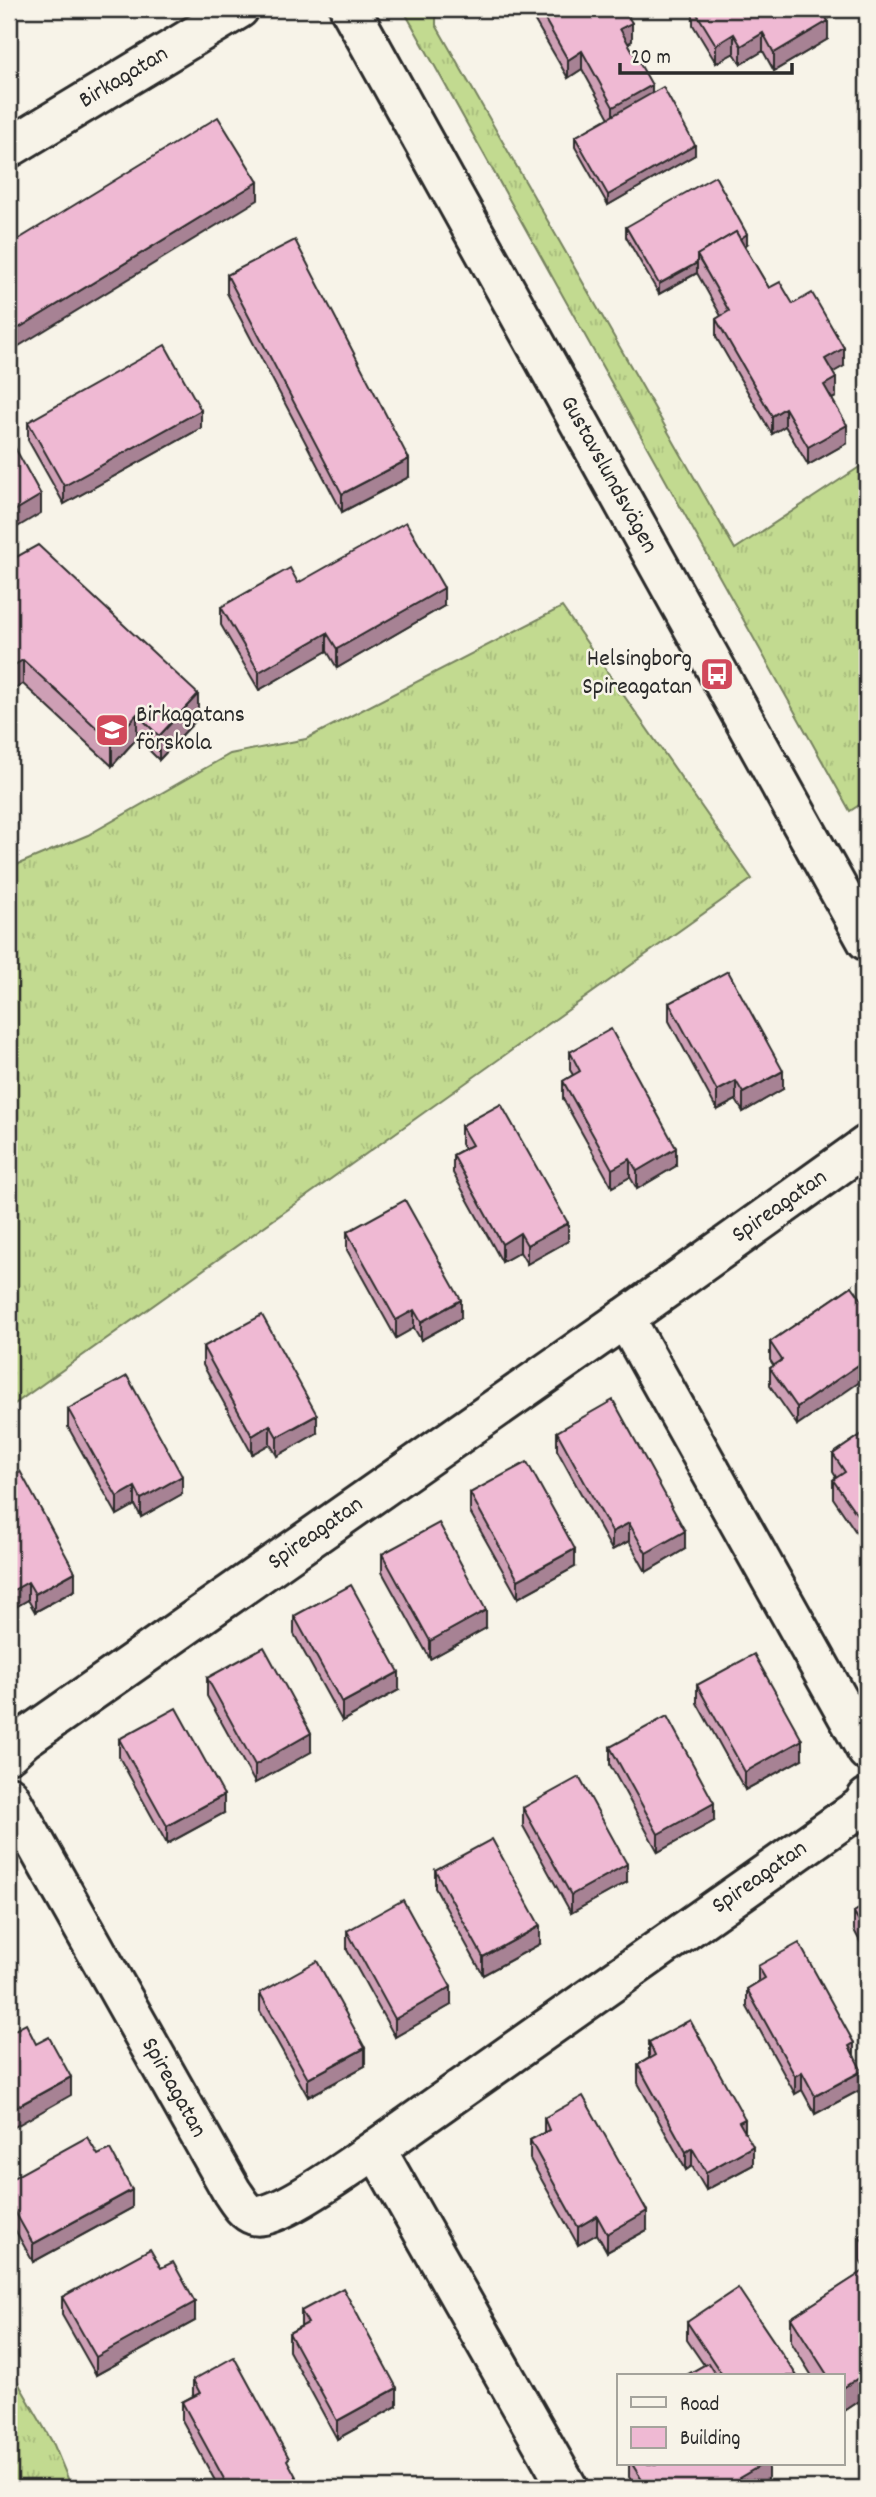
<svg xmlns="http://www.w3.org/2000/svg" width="876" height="2497" viewBox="0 0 876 2497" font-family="Dekko,sans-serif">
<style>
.grass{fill:url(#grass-tufts);stroke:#76825e;stroke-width:2}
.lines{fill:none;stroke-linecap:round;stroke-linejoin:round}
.minor-casing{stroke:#2b2b2b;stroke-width:44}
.minor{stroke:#f7f3e8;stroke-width:38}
.wall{fill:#ce9fb5;stroke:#2b2b2b;stroke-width:2}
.shaded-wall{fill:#a78294;stroke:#2b2b2b;stroke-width:2}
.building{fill:#efb9d3;stroke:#2b2b2b;stroke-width:2}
.labels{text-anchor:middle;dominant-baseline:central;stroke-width:5;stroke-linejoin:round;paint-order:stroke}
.street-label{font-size:24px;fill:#2b2b2b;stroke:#f7f3e8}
.poi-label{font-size:24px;fill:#2b2b2b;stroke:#f7f3e8;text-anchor:end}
</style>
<defs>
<pattern id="grass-tufts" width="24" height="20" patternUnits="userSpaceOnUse" patternTransform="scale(1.75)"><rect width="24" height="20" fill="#c2da90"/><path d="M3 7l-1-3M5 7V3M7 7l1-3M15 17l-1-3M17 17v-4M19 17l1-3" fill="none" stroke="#a7bb7c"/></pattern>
</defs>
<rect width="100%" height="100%" fill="#f7f3e8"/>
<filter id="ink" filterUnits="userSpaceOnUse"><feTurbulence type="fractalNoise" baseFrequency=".0143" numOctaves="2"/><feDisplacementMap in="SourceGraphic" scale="14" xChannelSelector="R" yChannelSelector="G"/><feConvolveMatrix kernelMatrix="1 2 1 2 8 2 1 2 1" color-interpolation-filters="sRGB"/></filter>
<g filter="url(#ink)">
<!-- grass -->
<g class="grass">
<path d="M403,9H436V25L735,549L867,462V800L850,811Z"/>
<path d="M562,607L752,879L9,1408V868L88,835L230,754L306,739Z"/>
<path d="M9,2367L54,2445L72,2488H9Z"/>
</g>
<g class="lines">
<!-- minor casing -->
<g class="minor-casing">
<g id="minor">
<path d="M350,9L867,941"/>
<path d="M9,148L239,9"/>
<path d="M625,1318L867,1751"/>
<path d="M9,1753L24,1739L625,1318L867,1145"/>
<path d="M9,1796L232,2192C237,2199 244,2212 254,2215C274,2223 356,2162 376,2149L568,2488"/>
<path d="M376,2149L862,1806L867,1798"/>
</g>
</g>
<!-- minor -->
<use href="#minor" class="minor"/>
</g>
<!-- wall -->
<g class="wall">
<path d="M528,9H641L628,16L632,41L628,43L652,93L695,155L608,205L575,147V137L609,118L582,69L568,78Z"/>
<path d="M693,9H835L825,15L828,39L774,71L763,51L741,64L734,53L716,63L693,25Z"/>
<path d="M867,196V210L865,207V198Z"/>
<path d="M626,227L747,244L744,246L769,288L793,304L844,366L832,372L836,397L832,399L847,443L808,465L785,426L772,434L716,337V319L721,316L697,273L659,294L626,237Z"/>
<path d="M227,275L409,477L342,512L227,293Z"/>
<path d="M28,422L201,428L64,504L28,440Z"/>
<path d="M9,561L198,718L159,760L137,738L112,766L23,684Z"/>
<path d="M298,583L444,606L337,668L327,651L259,690L221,625V607Z"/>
<path d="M669,1003L783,1089L743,1112L736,1100L717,1110L669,1021Z"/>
<path d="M570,1052L676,1166L637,1189L630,1177L612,1187L563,1099V1081L573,1075L570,1070Z"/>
<path d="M461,1126L568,1241L527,1264L520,1252L502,1262L453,1173V1155L464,1149L461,1144Z"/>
<path d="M347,1232L461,1318L421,1340L414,1328L396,1338L347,1250Z"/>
<path d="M852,1286L797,1425L770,1386V1368L774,1366L770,1360V1342Z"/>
<path d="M203,1347L317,1433L277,1456L270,1444L252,1454L203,1365Z"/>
<path d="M68,1409L182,1494L141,1517L135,1505L117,1515L68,1427Z"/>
<path d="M867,1431V1533L860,1538L833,1498V1480L836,1477L833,1472V1454Z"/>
<path d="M557,1432L685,1549L646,1572L629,1541L612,1550L557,1450Z"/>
<path d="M9,1477L75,1590L35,1612L28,1600L10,1610L9,1608Z"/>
<path d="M470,1493L575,1567L518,1598L470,1512Z"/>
<path d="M382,1554L486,1628L430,1659L382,1572Z"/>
<path d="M294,1616L399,1690L342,1721L294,1634Z"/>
<path d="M207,1678L311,1752L255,1783L207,1696Z"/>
<path d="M697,1685L802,1759L745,1790L697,1703Z"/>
<path d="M119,1739L224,1813L167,1844L119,1757Z"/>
<path d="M610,1747L714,1821L658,1852L610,1765Z"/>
<path d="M523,1808L627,1882L571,1913L523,1826Z"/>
<path d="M435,1870L540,1944L483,1975L435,1888Z"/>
<path d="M867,1889V1955L854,1930V1912L866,1905V1890Z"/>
<path d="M347,1931L451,2005L395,2037L347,1950Z"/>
<path d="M758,1966L854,2055L862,2089L815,2114L802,2090L795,2094L747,2007V1989L758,1982Z"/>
<path d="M260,1993L365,2066L308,2097L260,2011Z"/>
<path d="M649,2042L745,2132L753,2165L706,2190L692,2166L686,2170L638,2083V2065L649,2058Z"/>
<path d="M544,2118L647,2230L607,2252L597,2234L578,2245L530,2159V2140L544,2133Z"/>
<path d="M98,2155L132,2208L33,2262L9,2219V2180Z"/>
<path d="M867,2231V2396L843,2412V2376H812L791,2342V2318L866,2270L860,2260V2236Z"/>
<path d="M161,2268L195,2321L96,2375L62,2315V2297Z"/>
<path d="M301,2311L397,2406L337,2439L289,2351V2333L301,2326Z"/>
<path d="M687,2322L797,2376H685L704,2365L687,2340Z"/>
<path d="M193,2380L301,2488H219L182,2420V2402L193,2396Z"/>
<path d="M629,2464H768V2479L752,2488H636L629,2477Z"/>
</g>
<!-- shaded-wall -->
<g class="shaded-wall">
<path d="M620,9H641L620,21Z"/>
<path d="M816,9H835L816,20Z"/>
<path d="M828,21V39L774,71V53Z"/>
<path d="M632,23V41L620,48V29Z"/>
<path d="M763,33V51L741,64V46Z"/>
<path d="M734,34V53L716,63V45Z"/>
<path d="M582,51V69L568,78V60Z"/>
<path d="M652,85V103L613,125V107Z"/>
<path d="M695,145V155L608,205V195Z"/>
<path d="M258,182V200L9,352V334Z"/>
<path d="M747,234V244L705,269L700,261Z"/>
<path d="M697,263V273L659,294V284Z"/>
<path d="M844,348V366L825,377V359Z"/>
<path d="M836,378V397L824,403V385Z"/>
<path d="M785,408V426L772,434V416Z"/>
<path d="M201,410V428L64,504V486Z"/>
<path d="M847,425V443L808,465V447Z"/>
<path d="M409,459V477L342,512V494Z"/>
<path d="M41,495V513L9,532V514Z"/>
<path d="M444,588V606L337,668V649Z"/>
<path d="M327,633V651L259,690V672Z"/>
<path d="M23,660V684L9,692V668Z"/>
<path d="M198,694V718L159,760V736Z"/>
<path d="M137,714V738L112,766V742Z"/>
<path d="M783,1071V1089L743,1112V1093Z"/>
<path d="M736,1081V1100L717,1110V1091Z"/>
<path d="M676,1148V1166L637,1189V1171Z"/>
<path d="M630,1159V1177L612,1187V1169Z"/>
<path d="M568,1223V1241L527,1264V1245Z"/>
<path d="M520,1233V1252L502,1262V1244Z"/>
<path d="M461,1300V1318L421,1340V1322Z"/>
<path d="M414,1310V1328L396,1338V1320Z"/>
<path d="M867,1359V1377L797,1425V1407Z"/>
<path d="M317,1415V1433L277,1456V1437Z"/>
<path d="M270,1425V1444L252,1454V1436Z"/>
<path d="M182,1476V1494L141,1517V1499Z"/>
<path d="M135,1487V1505L117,1515V1497Z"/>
<path d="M867,1515V1533L860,1538V1519Z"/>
<path d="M629,1523V1541L612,1550V1532Z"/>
<path d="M685,1531V1549L646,1572V1553Z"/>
<path d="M575,1549V1567L518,1598V1580Z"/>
<path d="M75,1572V1590L35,1612V1594Z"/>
<path d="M28,1582V1600L10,1610V1592Z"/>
<path d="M486,1610V1628L430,1659V1641Z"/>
<path d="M399,1672V1690L342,1721V1703Z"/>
<path d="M311,1733V1752L255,1783V1765Z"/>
<path d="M802,1740V1759L745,1790V1772Z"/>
<path d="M224,1795V1813L167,1844V1826Z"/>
<path d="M714,1803V1821L658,1852V1834Z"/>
<path d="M627,1864V1882L571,1913V1895Z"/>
<path d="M540,1926V1944L483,1975V1957Z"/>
<path d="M451,1987V2005L395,2037V2019Z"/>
<path d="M854,2043V2061L849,2046Z"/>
<path d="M365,2048V2066L308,2097V2079Z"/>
<path d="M862,2071V2089L815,2114V2096Z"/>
<path d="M802,2072V2090L795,2094V2076Z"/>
<path d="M71,2077V2095L9,2130V2111Z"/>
<path d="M745,2119V2137L739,2122Z"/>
<path d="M753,2146V2165L706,2190V2172Z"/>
<path d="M692,2148V2166L686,2170V2152Z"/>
<path d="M132,2190V2208L33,2262V2244Z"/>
<path d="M647,2211V2230L607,2252V2234Z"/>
<path d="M597,2216V2234L578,2245V2227Z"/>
<path d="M195,2302V2321L96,2375V2357Z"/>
<path d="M867,2372V2396L843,2412V2388Z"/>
<path d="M397,2388V2406L337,2439V2421Z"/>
<path d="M763,2464H768V2479L752,2488H736L739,2478Z"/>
</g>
<!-- building -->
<g class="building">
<path d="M539,9H624L632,23L620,29L652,85L613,107L582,51L568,60Z"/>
<path d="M694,9H821L828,21L774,53L763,33L741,46L734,34L716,45Z"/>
<path d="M663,87L695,145L608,195L575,137Z"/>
<path d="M218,117L258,182L9,334V245Z"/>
<path d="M715,176L747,234L740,239L736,232L697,255V263L659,284L626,227Z"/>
<path d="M736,232L769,288L780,282L793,304L812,293L844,348L825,359L836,378L824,385L847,425L808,447L785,408L772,416L716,319L729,311L697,255Z"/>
<path d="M295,240L409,459L342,494L227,275Z"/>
<path d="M165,345L201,410L64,486L28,422Z"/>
<path d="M9,437L41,495L9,514Z"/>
<path d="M406,522L444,588L337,649L327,633L259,672L221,607L290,568L298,583Z"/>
<path d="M38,545L198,694L159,736L137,714L112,742L23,660L9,668V561Z"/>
<path d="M728,971L783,1071L743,1093L736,1081L717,1091L669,1003Z"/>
<path d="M611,1029L676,1148L637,1171L630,1159L612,1169L563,1081L580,1071L570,1052Z"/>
<path d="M501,1104L568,1223L527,1245L520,1233L502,1244L453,1155L472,1145L461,1126Z"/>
<path d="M405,1200L461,1300L421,1322L414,1310L396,1320L347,1232Z"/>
<path d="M852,1286L867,1307V1359L797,1407L770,1368L782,1360L770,1342Z"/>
<path d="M262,1315L317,1415L277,1437L270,1425L252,1436L203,1347Z"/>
<path d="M127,1376L182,1476L141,1499L135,1487L117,1497L68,1409Z"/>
<path d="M613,1400L685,1531L646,1553L629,1523L612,1532L557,1432Z"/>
<path d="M867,1431V1515L860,1519L833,1480L845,1472L833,1454Z"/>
<path d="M527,1462L575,1549L518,1580L470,1493Z"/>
<path d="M20,1471L75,1572L35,1594L28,1582L10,1592L9,1590V1477Z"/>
<path d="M439,1523L486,1610L430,1641L382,1554Z"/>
<path d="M351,1585L399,1672L342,1703L294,1616Z"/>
<path d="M264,1647L311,1733L255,1765L207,1678Z"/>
<path d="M754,1654L802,1740L745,1772L697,1685Z"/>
<path d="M176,1708L224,1795L167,1826L119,1739Z"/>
<path d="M667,1716L714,1803L658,1834L610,1747Z"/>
<path d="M579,1777L627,1864L571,1895L523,1808Z"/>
<path d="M492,1839L540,1926L483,1957L435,1870Z"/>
<path d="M403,1900L451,1987L395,2019L347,1931Z"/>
<path d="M867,1904V1936L854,1912Z"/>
<path d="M799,1943L854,2043L849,2046L862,2071L815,2096L802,2072L795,2076L747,1989L765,1978L758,1966Z"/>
<path d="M317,1961L365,2048L308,2079L260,1993Z"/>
<path d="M690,2020L745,2119L739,2122L753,2146L706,2172L692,2148L686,2152L638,2065L655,2055L649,2042Z"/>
<path d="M26,2024L36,2044L49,2037L71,2077L9,2111V2033Z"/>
<path d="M583,2096L647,2211L607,2234L597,2216L578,2227L530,2140L549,2130L544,2118Z"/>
<path d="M87,2137L98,2155L110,2149L132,2190L33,2244L9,2201V2180Z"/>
<path d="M867,2231V2248L860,2236Z"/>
<path d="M150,2249L161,2268L173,2262L195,2302L96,2357L62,2297Z"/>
<path d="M867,2269V2372L843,2388V2376H828L791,2318Z"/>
<path d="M343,2288L397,2388L337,2421L289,2333L308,2323L301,2311Z"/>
<path d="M738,2288L797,2376H723L687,2322Z"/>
<path d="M234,2357L289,2458L287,2460L301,2486L297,2488H229L182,2402L200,2393L193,2380Z"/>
<path d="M708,2363L716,2376H685Z"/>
<path d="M632,2464H763L739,2478L743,2484L736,2488H647Z"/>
</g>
</g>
<!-- icons -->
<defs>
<g id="bus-square" transform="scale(1.75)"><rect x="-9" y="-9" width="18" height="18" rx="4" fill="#d1495b" stroke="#f7f3e8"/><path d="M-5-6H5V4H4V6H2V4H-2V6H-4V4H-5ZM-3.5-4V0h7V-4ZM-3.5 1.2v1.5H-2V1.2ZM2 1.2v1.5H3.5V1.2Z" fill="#fff"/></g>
<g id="school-square" transform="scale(1.75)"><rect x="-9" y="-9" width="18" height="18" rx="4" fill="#d1495b" stroke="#f7f3e8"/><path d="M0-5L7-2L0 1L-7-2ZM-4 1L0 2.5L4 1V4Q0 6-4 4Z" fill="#fff"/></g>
</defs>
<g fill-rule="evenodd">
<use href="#bus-square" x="717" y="674"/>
<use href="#school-square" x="112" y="730"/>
</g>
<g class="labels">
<!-- street labels -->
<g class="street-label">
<text transform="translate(124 78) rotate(-31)">Birkagatan</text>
<text transform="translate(608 475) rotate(61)">Gustavslundsvägen</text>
<text transform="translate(780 1207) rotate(-35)">Spireagatan</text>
<text transform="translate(316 1534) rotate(-35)">Spireagatan</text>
<text transform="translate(760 1878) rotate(-35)">Spireagatan</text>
<text transform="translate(173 2088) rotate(61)">Spireagatan</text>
</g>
<!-- poi labels -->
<g class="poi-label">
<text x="692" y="660">Helsingborg<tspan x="692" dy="28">Spireagatan</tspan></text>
<text x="136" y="716" text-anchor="start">Birkagatans<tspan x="136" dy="28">förskola</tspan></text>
</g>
</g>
<!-- margin -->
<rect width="876" height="2497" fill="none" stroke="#f7f3e8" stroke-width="35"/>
<rect x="18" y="18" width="841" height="2462" fill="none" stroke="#2b2b2b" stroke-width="2.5" filter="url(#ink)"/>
<!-- legend -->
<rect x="617" y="2374" width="228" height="91" fill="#f7f3e8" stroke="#a5a39c" stroke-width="2"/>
<rect x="631" y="2397" width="35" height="10" fill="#f7f3e8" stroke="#a5a39c" stroke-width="2"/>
<text x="680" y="2410" font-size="21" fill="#2b2b2b">Road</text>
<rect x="631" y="2427" width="35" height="21" fill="#efb9d3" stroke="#a5a39c" stroke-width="2"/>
<text x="680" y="2444" font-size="21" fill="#2b2b2b">Building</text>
<!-- scale -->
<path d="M620 63v10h172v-10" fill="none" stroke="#2b2b2b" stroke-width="3.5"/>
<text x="631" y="63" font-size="21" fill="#2b2b2b" stroke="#f7f3e8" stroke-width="5" paint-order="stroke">20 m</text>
</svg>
